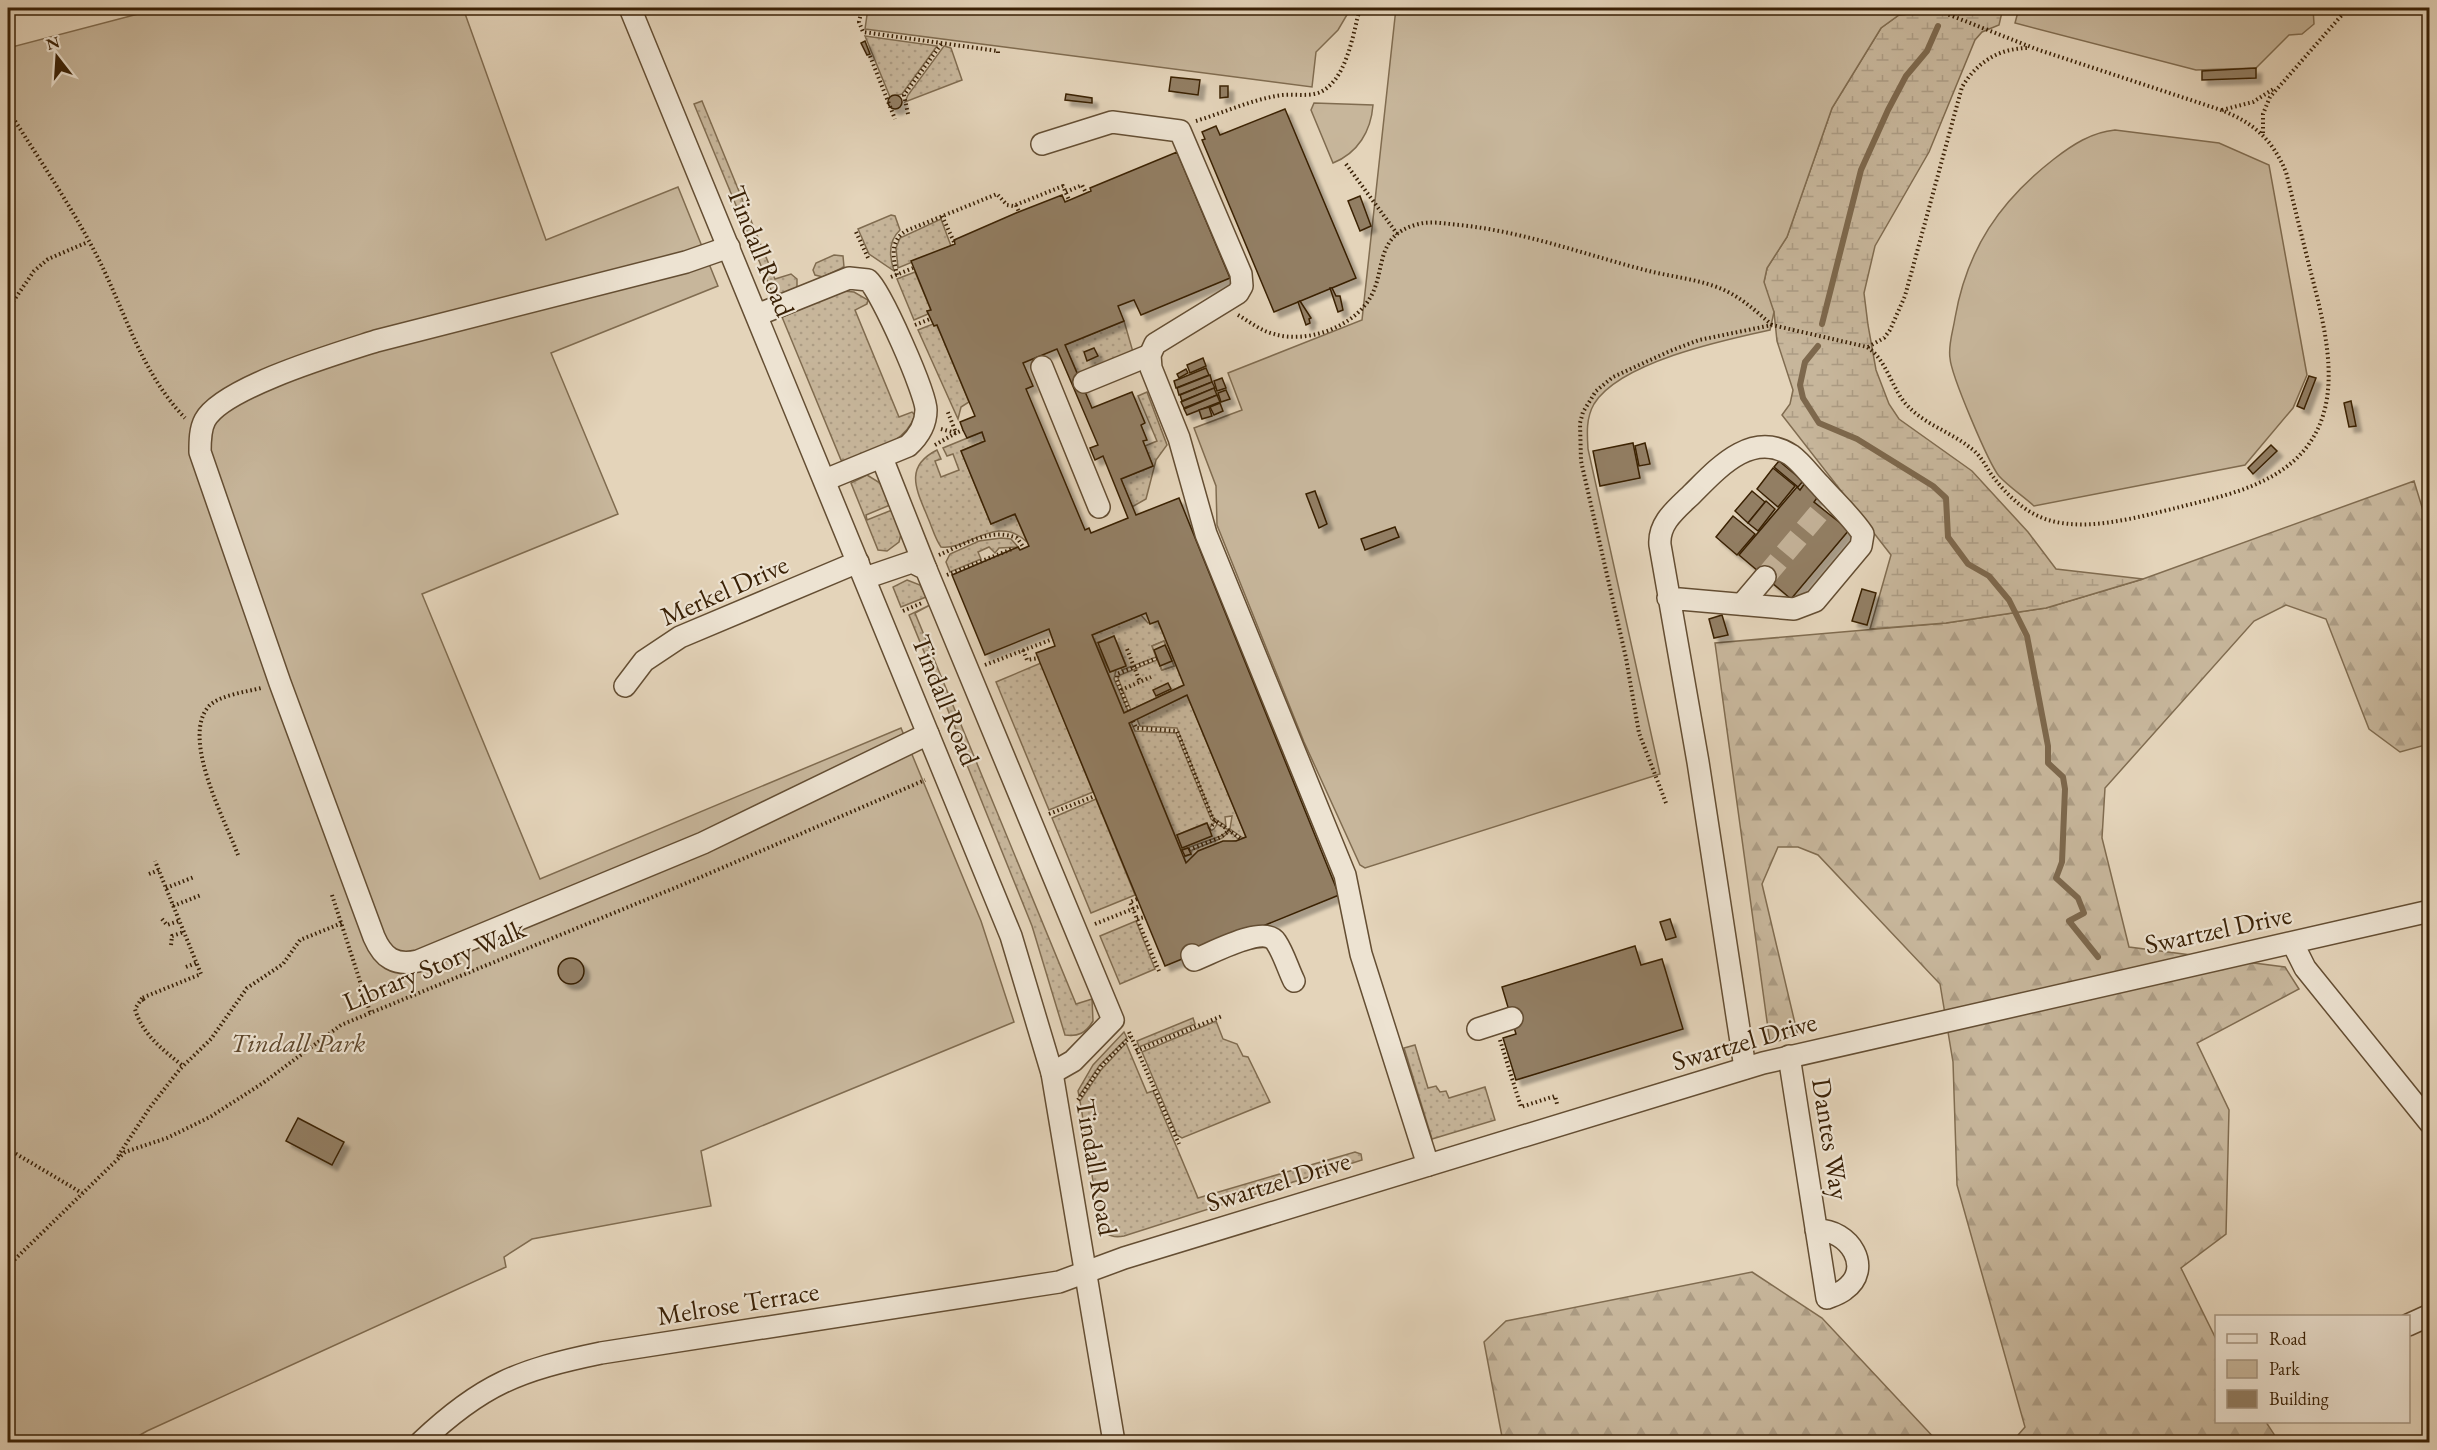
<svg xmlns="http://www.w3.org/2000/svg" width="2437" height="1450" viewBox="0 0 2437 1450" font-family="'EB Garamond',serif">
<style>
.grass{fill:url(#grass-dots);stroke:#806c50;stroke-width:1.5}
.forest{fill:url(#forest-firs);stroke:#806c50;stroke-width:1.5}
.wetland{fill:url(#wetland-marsh);stroke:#806c50;stroke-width:1.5}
.green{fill:#c7b69b;stroke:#806c50;stroke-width:1.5}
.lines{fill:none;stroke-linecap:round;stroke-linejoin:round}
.stream{stroke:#7d684d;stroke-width:6}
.building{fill:#927e64;stroke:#3a2106;stroke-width:1.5;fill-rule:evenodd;filter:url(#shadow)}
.minor-tunnel{stroke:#c2b096;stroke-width:21;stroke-dasharray:21 10;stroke-linecap:butt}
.minor-casing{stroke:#644e33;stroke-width:24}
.path{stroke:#3a2106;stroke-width:4;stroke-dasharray:1.5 3;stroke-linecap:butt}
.minor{stroke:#ede3d2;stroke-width:21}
.labels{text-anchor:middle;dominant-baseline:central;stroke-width:4.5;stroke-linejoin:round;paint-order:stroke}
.street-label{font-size:27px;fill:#3a2106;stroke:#ede3d2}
.park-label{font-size:27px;font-style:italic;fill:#5d462b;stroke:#ede3d2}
</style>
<defs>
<pattern id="grass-dots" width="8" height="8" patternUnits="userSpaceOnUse" patternTransform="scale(1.5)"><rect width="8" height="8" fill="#c7b69b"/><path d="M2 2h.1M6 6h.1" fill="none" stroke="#ac9c84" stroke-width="1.8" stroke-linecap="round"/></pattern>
<pattern id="forest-firs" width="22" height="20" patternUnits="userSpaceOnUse" patternTransform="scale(1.5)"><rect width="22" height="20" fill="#c7b69b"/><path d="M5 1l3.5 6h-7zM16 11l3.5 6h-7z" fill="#ac9c84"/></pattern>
<pattern id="wetland-marsh" width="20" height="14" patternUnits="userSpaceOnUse" patternTransform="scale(1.5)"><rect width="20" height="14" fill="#c7b69b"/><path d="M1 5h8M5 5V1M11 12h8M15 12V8" fill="none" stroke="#ac9c84"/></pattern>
<filter id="shadow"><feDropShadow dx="5.5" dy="5.5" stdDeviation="1.5" flood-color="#0004"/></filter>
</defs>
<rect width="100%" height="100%" fill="#e4d4ba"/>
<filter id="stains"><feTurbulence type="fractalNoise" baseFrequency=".00333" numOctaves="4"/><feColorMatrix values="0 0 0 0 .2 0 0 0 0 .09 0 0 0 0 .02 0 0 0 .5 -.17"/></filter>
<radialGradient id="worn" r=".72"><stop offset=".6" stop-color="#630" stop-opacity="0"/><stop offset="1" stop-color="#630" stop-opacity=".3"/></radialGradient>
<!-- grass -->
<g class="grass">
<path d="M865,36L937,46L902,94L890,97Z"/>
<path d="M944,46L951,48L962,80L905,102L908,95Z"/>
<path d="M702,101L775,279L791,274L797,279V288L774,297L694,104Z"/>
<path d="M891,215L895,216L900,230C888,241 889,256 894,271L869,254L858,229Z"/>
<path d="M941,219L951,246L898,268L896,248L900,238Z"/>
<path d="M834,255L843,256L844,267L823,277L815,275L813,270L816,263Z"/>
<path d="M915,272L931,310L927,311L928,314L914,320L897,279Z"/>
<path d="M843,291L854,292L868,300L867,304L855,310L899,417L912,412L915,415C905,445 872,450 845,461L841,460L782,317Z"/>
<path d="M1124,321L1133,352L1079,377L1065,345Z"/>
<path d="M933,324L937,325L969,402L961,407L958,419L918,330Z"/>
<path d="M1147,392L1167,445L1156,460L1146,499L1132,507L1121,479L1153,466L1145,446L1157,441L1138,396Z"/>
<path d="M982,432L985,441L961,451L991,524L1015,514L1027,542C997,513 967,551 941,547C935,539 932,527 928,518C917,491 903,467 937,450L941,459L935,461L941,477L959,470L953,454L947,456L943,448Z"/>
<path d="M867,475L880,483L890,505L866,515L867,520L892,510L901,534L899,542L887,551L878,550L851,483Z"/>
<path d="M1001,538L1011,539L1018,547L999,548L995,553L989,547L978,552L981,559L950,572L946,562L950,554L979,541Z"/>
<path d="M907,580L920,585L926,597L901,607L893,587Z"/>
<path d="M930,605L915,613L1076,1004L1092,999L1093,1021C1086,1033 1078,1037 1065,1035L1032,926L967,765L970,764L909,615Z"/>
<path d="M1141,615L1148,623L1158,621L1184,685L1131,710L1118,678L1120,675L1157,660L1162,670L1174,666L1164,641L1152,646L1156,657L1122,670L1121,668L1126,665L1114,636L1096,643L1092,635Z"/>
<path d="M1041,663L1093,792L1049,810L996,682Z"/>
<path d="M1187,695L1246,837L1243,838L1230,829L1232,816L1225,817L1226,826L1213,818L1177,728L1140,726L1137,719Z"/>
<path d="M1131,722L1135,731L1176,733L1211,819L1215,822L1209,828L1206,823L1177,835L1182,847L1214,829L1217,824L1229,830L1221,836L1181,850L1129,723Z"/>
<path d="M1096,799L1135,895L1091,913L1052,818Z"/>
<path d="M1230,831L1239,840C1214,847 1208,842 1186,863L1184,857L1191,854L1192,850L1222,838Z"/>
<path d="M1136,921L1155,969L1120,984L1100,936Z"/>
<path d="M1193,1018L1195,1024L1139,1047L1137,1041Z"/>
<path d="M1216,1021L1223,1039L1237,1044L1243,1056L1248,1057L1270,1102L1182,1138L1177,1135L1142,1052Z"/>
<path d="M1124,1032L1127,1038L1099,1066L1079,1096L1078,1091L1093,1065Z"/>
<path d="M1126,1043L1147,1093L1153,1091L1198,1198L1355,1152L1361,1154L1362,1160L1124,1236C1113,1238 1104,1236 1100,1224L1080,1101L1101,1070Z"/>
<path d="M1415,1045L1428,1088L1436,1086L1440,1092L1446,1091L1449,1098L1485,1087L1495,1120L1432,1139L1404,1048Z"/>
</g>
<!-- forest -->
<g class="forest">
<path d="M2414,481L2429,530V744L2400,752L2369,729L2326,619L2286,605L2254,621L2105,788L2102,838L2129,947L2285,967L2299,989L2197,1043L2229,1110L2226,1234L2181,1268L2216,1339V1422H2266L2279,1442H2012L2025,1427L1957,1185L1953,1062L1940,984L1818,855L1798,847H1778L1762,884L1798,1036L1770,1043L1715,643L1946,623L2046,608L2143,579Z"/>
<path d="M1752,1272L1822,1318L1938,1442H1503L1484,1342L1506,1321Z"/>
</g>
<!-- wetland -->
<path class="wetland" d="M1911,8H2003L1999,25L1982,32L1975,40L1929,152L1875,246L1864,293L1868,325L1876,370L1889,404L1899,419L1972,471L2028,532L2056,569L2143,579L2046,608L1946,623L1870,629L1891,555L1782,415L1790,404L1793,390L1777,341L1774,312L1766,294L1764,282L1767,268L1787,237L1832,108L1881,28L1899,15L1909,14Z"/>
<!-- green -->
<g class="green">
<path d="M161,8H463L546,240L678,187L718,286L551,353L618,514L422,594L540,879L901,728L981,921L1014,1022L701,1151L711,1206L532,1239L504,1257L506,1267L147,1431L128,1442H8V48Z"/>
<path d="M868,8H1351L1338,30L1316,52L1312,87L865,29Z"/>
<path d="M1396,8H1911L1909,14L1899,15L1881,28L1832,108L1787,237L1767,268L1764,282L1774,312L1770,330C1724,340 1620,362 1594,404C1586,418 1587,433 1588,449L1660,774L1365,868L1360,865L1304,742L1217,525L1216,486L1194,428L1242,410L1228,373L1362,320Z"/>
<path d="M2019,8H2313L2314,24L2302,34L2289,35L2256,68L2196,70L2015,23Z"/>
<path d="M1314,103L1373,105C1371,131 1358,153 1333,163L1311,110Z"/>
<path d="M2115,130L2219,143L2269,165L2307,375L2293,408L2245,465L2034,506C2023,496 2009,487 1999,476C1989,464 1951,375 1950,358C1948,345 1953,331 1955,318C1967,249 2000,201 2054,159C2072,145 2092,132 2115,130Z"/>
<path d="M1164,641L1174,666L1162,670L1152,646Z"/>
<path d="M1096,643L1110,672L1116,670L1114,679L1128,711L1124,713Z"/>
</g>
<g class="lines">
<!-- stream -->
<g class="stream">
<path d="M1822,324L1861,170L1888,110L1906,76L1927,51L1938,26"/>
<path d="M1818,346L1805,362L1800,385L1803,398L1819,423L1857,439L1933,486L1946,498L1948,537L1968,564L1989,576L2009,600L2027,636L2048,746V763L2063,777L2065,789L2062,862L2056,878L2078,898L2084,913L2069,921L2098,957"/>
</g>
</g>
<!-- building -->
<g class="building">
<path d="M865,41L870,54L867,55L861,43Z"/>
<path d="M2256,68V78L2202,80V71Z"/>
<path d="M1171,77L1200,80L1198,95L1169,91Z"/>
<path d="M1220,86H1228V97L1220,98Z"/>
<path d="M1066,94L1092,98V103L1065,100Z"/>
<circle cx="895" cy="102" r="7"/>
<path d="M1285,109L1356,278L1274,312L1202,140L1205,139L1202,132L1216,126L1220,135Z"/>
<path d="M1177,152L1230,278L1141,315L1134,300L1131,301L1118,306L1124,321L1065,345L1092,408L1132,392L1145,423L1141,425L1147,440L1143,441L1153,466L1121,479L1136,515L1179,498L1339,895L1165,966L1036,653L1055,646L1049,629L985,655L952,575L1018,547L1020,550L1029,546L1015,514L991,524L961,451L985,441L982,432L967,438L963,430L960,422L975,416L937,325L934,326L927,311L931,310L911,261L955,244L954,240L1016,213L1062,195L1065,202L1091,191L1090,188ZM1057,349L1098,445L1090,448L1095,460L1103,456L1128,518L1091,533L1089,528L1085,530L1026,389L1033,386L1023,363ZM1146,613L1150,624L1158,621L1184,685L1124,713L1092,635ZM1187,695L1246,837L1236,841H1223L1198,851L1186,863L1129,723Z"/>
<path d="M1360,196L1371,226L1360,231L1348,201Z"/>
<path d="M1330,288H1332L1336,296H1340L1343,310L1338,312Z"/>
<path d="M1300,301L1311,318L1309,319L1310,323L1306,325L1298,302Z"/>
<path d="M1094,348L1098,356L1087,361L1084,352Z"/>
<path d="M1203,358L1206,366L1190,373L1187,365Z"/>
<path d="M1206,368L1209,375L1176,388L1174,381Z"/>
<path d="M1186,369L1188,373L1179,378L1177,374Z"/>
<path d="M1210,375L1212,382L1179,395L1177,388Z"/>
<path d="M2309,376L2316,378L2304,409L2297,406Z"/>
<path d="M1222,378L1226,388L1217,391L1214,381Z"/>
<path d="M1212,382L1215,388L1182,401L1180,395Z"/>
<path d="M1214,388L1217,395L1184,408L1181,402Z"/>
<path d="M1226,390L1230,399L1221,402L1218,393Z"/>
<path d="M1217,395L1220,402L1187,415L1184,409Z"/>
<path d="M2351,401L2356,426L2349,427L2344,403Z"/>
<path d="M1220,403L1223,411L1214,415L1210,407Z"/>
<path d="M1209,407L1212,416L1202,419L1199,410Z"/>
<path d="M1633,443L1640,478L1600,486L1593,451Z"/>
<path d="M1645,443L1650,464L1639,466L1635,446Z"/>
<path d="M2271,445L2277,451L2253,474L2248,468Z"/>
<path d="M1779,461L1803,481L1798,487L1774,467Z"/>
<path d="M1773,468L1795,486L1778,507L1757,489Z"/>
<path d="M1805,483L1819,495L1814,502L1849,530L1791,599L1739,555L1797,487L1800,490Z"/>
<path d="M1315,491L1327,524L1319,528L1306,494Z"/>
<path d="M1752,491L1765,502L1748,523L1735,511Z"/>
<path d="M1766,501L1775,509L1758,531L1748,523Z"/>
<path d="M1733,516L1755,534L1737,555L1716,537Z"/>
<path d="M1395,527L1399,537L1365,550L1361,539Z"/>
<path d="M1862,589L1876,593L1867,625L1852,621Z"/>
<path d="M1722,615L1728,635L1714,638L1709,619Z"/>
<path d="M1114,636L1126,666L1110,672L1098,643Z"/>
<path d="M1165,645L1172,661L1160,666L1154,650Z"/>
<path d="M1168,683L1171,689L1156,696L1153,690Z"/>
<path d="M1207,823L1212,836L1182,848L1177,835Z"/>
<path d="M1188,848L1191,854L1185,856L1182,850Z"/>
<path d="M1670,919L1676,937L1666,940L1660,922Z"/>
<path d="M1635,946L1641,965L1662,959L1683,1029L1516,1080L1503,1038L1516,1034L1502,987Z"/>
<circle cx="571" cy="971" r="13"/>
<path d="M298,1118L344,1142L332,1165L286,1141Z"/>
</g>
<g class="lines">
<!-- minor-tunnel -->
<path class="minor-tunnel" d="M1765,577L1823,508"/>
<!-- minor casing -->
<g class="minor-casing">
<g id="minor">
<path d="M630,8L1011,936L1052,1073L1114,1442"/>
<path d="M1042,144L1112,122L1180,131L1241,274L1242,286L1238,293L1155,344L1150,355L1151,368L1179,438L1206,534L1345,875L1361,954L1428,1165"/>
<path d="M729,247L686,262L376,341C339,353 223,387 205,420C200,429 200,441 200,452L280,683L374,937C383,958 395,966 418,961L703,843L928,734"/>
<path d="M757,315L849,278L868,280C881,291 926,393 926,410C926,425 919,436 908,446L825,480"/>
<path d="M1042,367L1099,507"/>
<path d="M1084,382L1150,355"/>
<path d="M882,458L926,569"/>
<path d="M865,578L912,562L926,569L1113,1020L1073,1061L1052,1073"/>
<path d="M1668,598L1794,609L1815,601L1861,546L1863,534C1851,516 1834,501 1820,485C1811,476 1802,463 1791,455C1752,430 1718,468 1693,493C1678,508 1658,522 1660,545L1698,762L1745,1068"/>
<path d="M1742,604L1765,577"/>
<path d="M625,686L644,661L680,637L858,562"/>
<path d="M2293,944L2305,968L2430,1123"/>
<path d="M1192,955L1194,960C1211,954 1264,924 1276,942C1284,954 1288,969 1294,981"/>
<path d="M1478,1029L1512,1018"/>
<path d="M1789,1056L1827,1298C1832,1296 1839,1294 1844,1290C1874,1269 1850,1229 1816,1230"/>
<path d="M2408,1325L2430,1315"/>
<path d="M421,1442C482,1384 519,1370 601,1353L1059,1282L1124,1258L1763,1063L2430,911"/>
</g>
</g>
<!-- path -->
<g class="path">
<path d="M862,8L859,22L863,32L998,51V54"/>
<path d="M870,56L895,119"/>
<path d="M8,110C39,159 74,210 100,262C127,317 142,373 185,418"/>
<path d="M2222,110L2253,102L2275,88"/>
<path d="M908,114L904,95L942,43"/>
<path d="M1196,121C1222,113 1249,101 1276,96C1290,93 1305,97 1318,93C1347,82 1353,33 1360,8"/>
<path d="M2263,133V114L2270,97L2348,8"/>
<path d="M1346,164L1398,235"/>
<path d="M1066,192L1082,185L1086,193"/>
<path d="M1016,205L1019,212"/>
<path d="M942,216L954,242"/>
<path d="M856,232L869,260"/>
<path d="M897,275C893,257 889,239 908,230L997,194L1007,205L1013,206L1063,186L1069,200"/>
<path d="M891,277L913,268"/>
<path d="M8,309L34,271L48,259L88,242"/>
<path d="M1238,315C1250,322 1261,331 1274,334C1307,344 1353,327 1370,298C1386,272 1374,237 1415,225C1430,220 1445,224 1460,225C1525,232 1583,254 1645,270C1671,277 1700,279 1724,290C1742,298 1757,312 1772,325"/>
<path d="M915,325L930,319"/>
<path d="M1868,347L1884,338L1890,330L1905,296L1962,87C1977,62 1999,48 2029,48"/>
<path d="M941,429L956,433L963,430"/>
<path d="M935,445L956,433L947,410"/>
<path d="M939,555C962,545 991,527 1017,538L1024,548"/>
<path d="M947,575L1012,549"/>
<path d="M903,611L922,603"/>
<path d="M1127,649L1140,682"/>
<path d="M1023,650L1027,660L1039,658"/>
<path d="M985,665L1053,639"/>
<path d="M1121,690L1151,677"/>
<path d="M1129,711L1117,680V674L1157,658"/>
<path d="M1133,721L1136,728L1177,731L1213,819L1241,839"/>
<path d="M1666,803L1639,733L1626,658L1581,461L1580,423L1583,412L1596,391L1613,377L1670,351L1699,340L1772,325L1867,347C1886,359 1891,386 1905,403C1924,425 1950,431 1972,449C1981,456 1985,465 1991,474C2002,489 2017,505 2034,514C2074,536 2134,518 2176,508C2210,499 2248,492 2279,472C2352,425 2328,339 2310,269C2302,237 2294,205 2286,172C2272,139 2254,123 2221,110L2036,49L1932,8"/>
<path d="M1049,814L1095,796"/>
<path d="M1209,829L1216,821"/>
<path d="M1189,850L1221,837L1230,830"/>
<path d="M238,855C226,822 180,738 209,706C220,695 246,692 261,688"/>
<path d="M149,874L159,870"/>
<path d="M166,888L194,877"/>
<path d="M332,895L370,1012"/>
<path d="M1137,899L1130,902L1159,971"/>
<path d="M173,906L201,895"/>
<path d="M162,919L167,925L179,921"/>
<path d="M1137,919L1145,917"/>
<path d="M1095,924L1140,906"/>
<path d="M171,945L172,936L184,932"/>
<path d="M186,967L196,963"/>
<path d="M142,998L135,1009C142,1034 163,1050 183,1066"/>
<path d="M144,1001L142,998L201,974L155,861"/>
<path d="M1129,1032L1179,1144"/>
<path d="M1500,1040L1521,1107L1555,1096L1557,1104"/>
<path d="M1136,1051L1222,1016"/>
<path d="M1078,1100L1102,1065L1130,1037"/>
<path d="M8,1149L82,1193"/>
<path d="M118,1156L151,1106L180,1069L211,1039L247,988L283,964L300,940L342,923"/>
<path d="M8,1266L125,1152L167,1138L210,1117L263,1083L341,1025L694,880L925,780"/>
</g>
<!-- minor -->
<use href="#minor" class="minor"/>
</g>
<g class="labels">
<!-- street labels -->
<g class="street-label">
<text transform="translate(761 251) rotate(68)">Tindall Road</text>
<text transform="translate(724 590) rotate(-24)">Merkel Drive</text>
<text transform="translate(946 700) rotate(68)">Tindall Road</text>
<text transform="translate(2218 929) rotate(-12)">Swartzel Drive</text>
<text transform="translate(434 965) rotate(-23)">Library Story Walk</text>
<text transform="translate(1744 1041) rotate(-16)">Swartzel Drive</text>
<text transform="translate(1831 1139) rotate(81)">Dantes Way</text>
<text transform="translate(1097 1167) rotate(80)">Tindall Road</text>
<text transform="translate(1278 1181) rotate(-17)">Swartzel Drive</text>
<text transform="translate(738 1303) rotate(-9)">Melrose Terrace</text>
</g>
<!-- park labels -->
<g class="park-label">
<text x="298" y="1042">Tindall Park</text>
</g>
</g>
<!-- margin -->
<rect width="2437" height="1450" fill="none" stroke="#e4d4ba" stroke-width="30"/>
<rect x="9" y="9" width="2419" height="1432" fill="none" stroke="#3a2106" stroke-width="3"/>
<rect x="15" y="15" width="2407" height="1420" fill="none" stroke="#3a2106" stroke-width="1.5"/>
<!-- legend -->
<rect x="2215" y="1315" width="195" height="108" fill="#ede3d2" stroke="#a59580" stroke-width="1.5"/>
<rect x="2227" y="1334" width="30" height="9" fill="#ede3d2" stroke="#a59580" stroke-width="1.5"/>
<text x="2269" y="1345" font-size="18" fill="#3a2106">Road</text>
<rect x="2227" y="1360" width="30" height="18" fill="#c7b69b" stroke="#a59580" stroke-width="1.5"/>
<text x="2269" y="1375" font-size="18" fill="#3a2106">Park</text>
<rect x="2227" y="1390" width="30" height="18" fill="#927e64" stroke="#a59580" stroke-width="1.5"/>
<text x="2269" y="1405" font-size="18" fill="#3a2106">Building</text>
<!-- north arrow -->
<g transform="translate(57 57) rotate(343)" stroke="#ede3d2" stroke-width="4.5" paint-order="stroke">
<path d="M0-4.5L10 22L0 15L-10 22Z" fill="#3a2106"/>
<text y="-9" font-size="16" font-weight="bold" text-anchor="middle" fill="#3a2106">N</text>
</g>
<rect width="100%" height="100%" filter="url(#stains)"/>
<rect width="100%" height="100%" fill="url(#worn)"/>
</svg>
